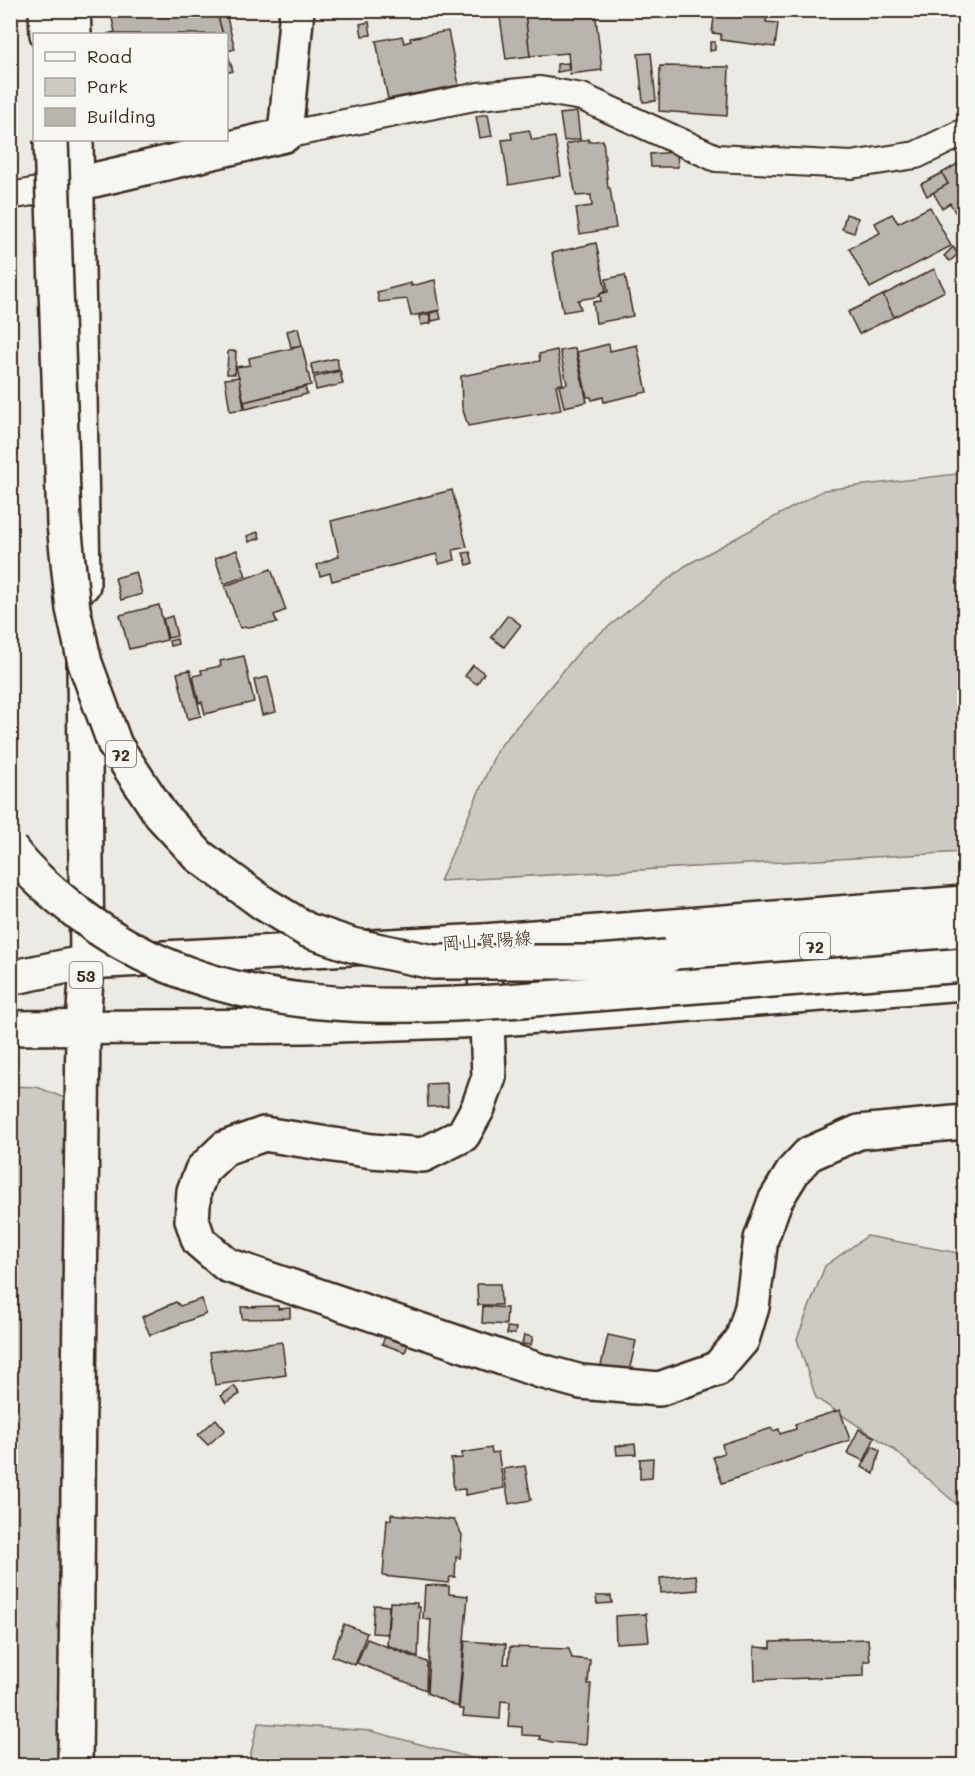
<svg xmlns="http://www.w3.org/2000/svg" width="975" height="1776" viewBox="0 0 975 1776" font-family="Mali,'Klee One',sans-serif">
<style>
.green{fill:#cdcac4;stroke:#847a71;stroke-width:1.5}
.building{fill:#bab4ae;stroke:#3b2a1e;stroke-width:1.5}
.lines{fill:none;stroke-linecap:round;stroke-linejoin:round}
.street-casing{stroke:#3b2a1e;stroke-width:30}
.secondary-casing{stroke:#3b2a1e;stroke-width:38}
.primary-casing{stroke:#3b2a1e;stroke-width:38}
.highway-casing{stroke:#3b2a1e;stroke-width:38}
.street{stroke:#f6f6f2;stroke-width:26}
.secondary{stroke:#f6f6f2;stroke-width:33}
.primary{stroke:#f6f6f2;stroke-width:33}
.highway{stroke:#f6f6f2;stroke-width:33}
.highway-bridge-casing{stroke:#3b2a1e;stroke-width:38;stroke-linecap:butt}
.highway-bridge{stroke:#f6f6f2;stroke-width:33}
.labels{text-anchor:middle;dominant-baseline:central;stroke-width:4.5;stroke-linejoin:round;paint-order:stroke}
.shield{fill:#f6f6f2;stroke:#73675e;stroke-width:1.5}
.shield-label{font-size:16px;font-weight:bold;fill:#3b2a1e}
.street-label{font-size:18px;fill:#3b2a1e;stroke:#f6f6f2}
</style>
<rect width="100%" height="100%" fill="#ebeae5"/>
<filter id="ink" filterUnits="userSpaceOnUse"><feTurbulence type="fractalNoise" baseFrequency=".0167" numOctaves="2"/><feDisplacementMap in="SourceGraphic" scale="12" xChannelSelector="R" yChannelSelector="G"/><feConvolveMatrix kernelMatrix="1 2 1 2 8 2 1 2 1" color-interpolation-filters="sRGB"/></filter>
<g filter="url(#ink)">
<!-- green -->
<g class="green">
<path d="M964,473V852L440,881L497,750L584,646L685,566L824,490Z"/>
<path d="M11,1086L37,1087L67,1099L61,1765L11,1766Z"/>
<path d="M867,1236L964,1254V1591L957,1588L960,1507L892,1448L816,1398L797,1339L825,1266Z"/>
<path d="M258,1723L371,1731L498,1765H248Z"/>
</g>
<!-- building -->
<g class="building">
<path d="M110,10H216L223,34H107L115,32Z"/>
<path d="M216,10H225L235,49L227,51L226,34H223Z"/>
<path d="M499,10H525L530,56L506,59Z"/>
<path d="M540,10H595L602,70L570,74L568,53L530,56L525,12Z"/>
<path d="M715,10H768L766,22L778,23L775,47L721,40V34L712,33Z"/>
<path d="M369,22L371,35L362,36L360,24Z"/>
<path d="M448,31L459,85L388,99L376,41L402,36L404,43L411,41L410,38Z"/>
<path d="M710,42H715V50L710,51Z"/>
<path d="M226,48L233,71L226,73Z"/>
<path d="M651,53L656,101L643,102L638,54Z"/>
<path d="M568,63L569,70L557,72V64Z"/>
<path d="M660,66L729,67L727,116L659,111Z"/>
<path d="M577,112L580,139L564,141L560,114Z"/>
<path d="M488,114L492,136L480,138L476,116Z"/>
<path d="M529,130L532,140L555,137L561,176L509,185L502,140L512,139L511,133Z"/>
<path d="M589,139V142L603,140L608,188H610L616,228L580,234L576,208L592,206L591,195L576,196L566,144Z"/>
<path d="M677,152L678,167H651L650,154Z"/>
<path d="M964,160V208L955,212L950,203L942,208L933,192L948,184L942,173Z"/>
<path d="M942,173L948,184L927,196L921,184Z"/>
<path d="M930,207L951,246L870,288L849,248L880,233L875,223L892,214L898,223Z"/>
<path d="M846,214L858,218L854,233L842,229Z"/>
<path d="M596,243L606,291L600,293V296L578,300L581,309L563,312L552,253Z"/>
<path d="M964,243V257L958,247Z"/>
<path d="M953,247L958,254L950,261L944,256Z"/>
<path d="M934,269L945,291L894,317L883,295Z"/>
<path d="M625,275L633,316L596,323L593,302L601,301L600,294L608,292L606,279Z"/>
<path d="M435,280L440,310L411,316L407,299L379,302L377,292L411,283V286Z"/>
<path d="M883,295L894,317L859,334L848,312Z"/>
<path d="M439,311L441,319L432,321L430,313Z"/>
<path d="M429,314L431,323L421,325L419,316Z"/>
<path d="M298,328L302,345L291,347L287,331Z"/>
<path d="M609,344L610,351L637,345L647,392L604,402L603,397L592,400L591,397H587L577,352Z"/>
<path d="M302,346L311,385L244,402L236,367L250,365L249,358Z"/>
<path d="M575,348L587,402L564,407L559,386L567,384L560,351Z"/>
<path d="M557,350L563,384L556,385L561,410L468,426L462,407L461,376L540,361L539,354Z"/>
<path d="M228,351H236L235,374H227Z"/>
<path d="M337,358L339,370L313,375L311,364Z"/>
<path d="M340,371L343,384L316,390L314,377Z"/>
<path d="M239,377L244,409L230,411L225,379Z"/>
<path d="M305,387L307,394L246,409L244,402Z"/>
<path d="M452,490L467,547L453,550L455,560L439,564L437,554L332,581L330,573L320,576L317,565L339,556L331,521Z"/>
<path d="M258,532L260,538L249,542L247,536Z"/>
<path d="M237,550L246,576L224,584L215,558Z"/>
<path d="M470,552L473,563L467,565L463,553Z"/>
<path d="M271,569L286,610L274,615L277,623L240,628L225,586Z"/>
<path d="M136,572L142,594L121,600L115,578Z"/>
<path d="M159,605L167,640L129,649L120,615Z"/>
<path d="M508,615L521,625L504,647L491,637Z"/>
<path d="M172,616L177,636L168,638L163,619Z"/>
<path d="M177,639L178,644L170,646L169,641Z"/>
<path d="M244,656L254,702L205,714L202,702L199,703L193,676L202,674L201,670L221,666L220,661Z"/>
<path d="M473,665L484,673L477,684L465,676Z"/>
<path d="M190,670L201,716L188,719L177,673Z"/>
<path d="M268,677L276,712L262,715L254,680Z"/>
<path d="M447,1083L448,1106L428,1107L427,1084Z"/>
<path d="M477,1284H500L501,1305H478Z"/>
<path d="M202,1299L206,1314L150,1335L142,1317L176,1302L180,1306Z"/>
<path d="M278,1306V1309L290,1308V1318L242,1319L241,1307Z"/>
<path d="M483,1306L507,1308L506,1325L482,1323Z"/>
<path d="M507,1327L516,1328L515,1334H507Z"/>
<path d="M386,1334L409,1342L405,1352L382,1344Z"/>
<path d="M524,1335L533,1337L531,1345L522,1344Z"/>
<path d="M608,1335L636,1341L628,1376L600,1370Z"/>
<path d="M282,1342L286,1375L215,1385L210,1352Z"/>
<path d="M234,1386L240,1394L226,1403L221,1396Z"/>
<path d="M840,1410L850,1440L722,1483L713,1457L724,1453L722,1444L772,1428L773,1431L779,1429L780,1434L796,1429L795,1424Z"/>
<path d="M216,1419L225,1430L208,1445L198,1435Z"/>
<path d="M859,1429L875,1437L864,1461L847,1453Z"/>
<path d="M635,1444L636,1454L617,1455L616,1446Z"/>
<path d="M873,1446L880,1450L874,1474L862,1467Z"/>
<path d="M491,1448L492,1453L498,1452L504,1488L465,1495V1489L454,1490L451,1459L462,1458V1453Z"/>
<path d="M653,1458L652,1478L640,1479V1459Z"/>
<path d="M525,1466L531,1500L509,1504L503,1469Z"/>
<path d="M391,1514L454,1520L462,1535L460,1558L456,1557L455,1577H450L448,1583L383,1576L387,1519L391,1520Z"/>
<path d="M696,1575L698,1590L661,1593L660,1578Z"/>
<path d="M425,1585L449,1586V1594L468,1596L458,1707L427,1693L431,1620L423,1619Z"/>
<path d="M596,1596H611L612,1603L597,1604Z"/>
<path d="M390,1602L417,1603V1607H420L418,1657L387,1645Z"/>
<path d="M374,1605L389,1606L387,1634L372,1633Z"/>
<path d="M646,1614L649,1641L616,1643L615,1616Z"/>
<path d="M344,1624L367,1633L355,1665L332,1656Z"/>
<path d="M367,1639L427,1662L426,1690L357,1663Z"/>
<path d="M868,1639L870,1661H864V1676L755,1680L754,1647L771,1648V1642Z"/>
<path d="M465,1641L506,1644L504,1664H509L510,1647L569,1649L572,1658L590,1660L588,1684H591L586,1745L552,1742L539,1739L540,1736L522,1735V1727L508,1726L510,1702L501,1701L500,1719L463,1716L464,1709H459Z"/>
</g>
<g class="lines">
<!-- street casing -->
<g class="street-casing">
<g id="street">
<path d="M285,135L479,96L540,90L582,97L716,158L851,165L916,155L964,132"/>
<path d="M10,196L71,185"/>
</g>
</g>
<!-- secondary casing -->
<g class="secondary-casing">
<g id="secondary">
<path d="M77,184L285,135L297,10"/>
<path d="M484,941L489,1077L478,1108L463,1135L423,1155L372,1151L264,1134L225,1148L202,1170L194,1191L192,1220L199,1241L227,1265L541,1371L581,1382L659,1389L717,1369L742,1340L752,1307L761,1239L775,1201L794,1170L809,1154L859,1132L964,1122"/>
</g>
</g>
<!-- primary casing -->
<g class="primary-casing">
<g id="primary">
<path d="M10,978L87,962L484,941L964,903"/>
<path d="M10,1028L307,1026L487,1020L964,983"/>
</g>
</g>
<!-- highway casing -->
<g class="highway-casing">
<g id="highway">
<path d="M46,10L47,34"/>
<path d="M73,10L74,34"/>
<path d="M76,140L83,585"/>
<path d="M666,957L964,934"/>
<path d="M75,1766L83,1027L87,962L84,663"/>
</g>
</g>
<!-- street -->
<use href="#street" class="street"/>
<!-- secondary -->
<use href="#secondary" class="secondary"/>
<!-- primary -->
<use href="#primary" class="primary"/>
<!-- highway -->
<use href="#highway" class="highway"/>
<!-- highway-bridge casing -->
<g class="highway-bridge-casing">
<g id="highway-bridge">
<path d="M51,140L64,524L73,609L85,663L115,745L161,815L199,856L263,903L307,930L352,945L433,962H598L666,957"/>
<path d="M10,848C28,873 55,895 79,914C236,1037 448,1005 633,991C744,982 854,974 964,965"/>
</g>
</g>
<!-- highway-bridge -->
<use href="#highway-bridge" class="highway-bridge"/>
</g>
</g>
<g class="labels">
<!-- shield labels -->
<g class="shield">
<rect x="106" y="741" width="30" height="26" rx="4.5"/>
<rect x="800" y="933" width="30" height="26" rx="4.5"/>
<rect x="69.5" y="962" width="33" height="26" rx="4.5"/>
</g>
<g class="shield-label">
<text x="121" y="754">72</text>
<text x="815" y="946">72</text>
<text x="86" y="975">53</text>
</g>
<!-- street labels -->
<g class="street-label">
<text transform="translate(487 940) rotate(-4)">岡山賀陽線</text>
</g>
</g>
<!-- margin -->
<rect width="975" height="1776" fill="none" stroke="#f6f6f2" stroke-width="36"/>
<rect x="18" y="18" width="939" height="1740" fill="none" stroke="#3b2a1e" stroke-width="2" filter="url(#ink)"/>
<!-- legend -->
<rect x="33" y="33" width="195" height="108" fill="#f6f6f2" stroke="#aba49d" stroke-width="1.5"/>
<rect x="45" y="52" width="30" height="9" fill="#f6f6f2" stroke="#aba49d" stroke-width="1.5"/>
<text x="87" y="63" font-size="18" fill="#3b2a1e">Road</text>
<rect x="45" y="78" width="30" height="18" fill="#cdcac4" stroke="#aba49d" stroke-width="1.5"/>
<text x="87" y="93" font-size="18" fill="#3b2a1e">Park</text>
<rect x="45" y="108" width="30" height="18" fill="#bab4ae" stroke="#aba49d" stroke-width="1.5"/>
<text x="87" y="123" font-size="18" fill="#3b2a1e">Building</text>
</svg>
